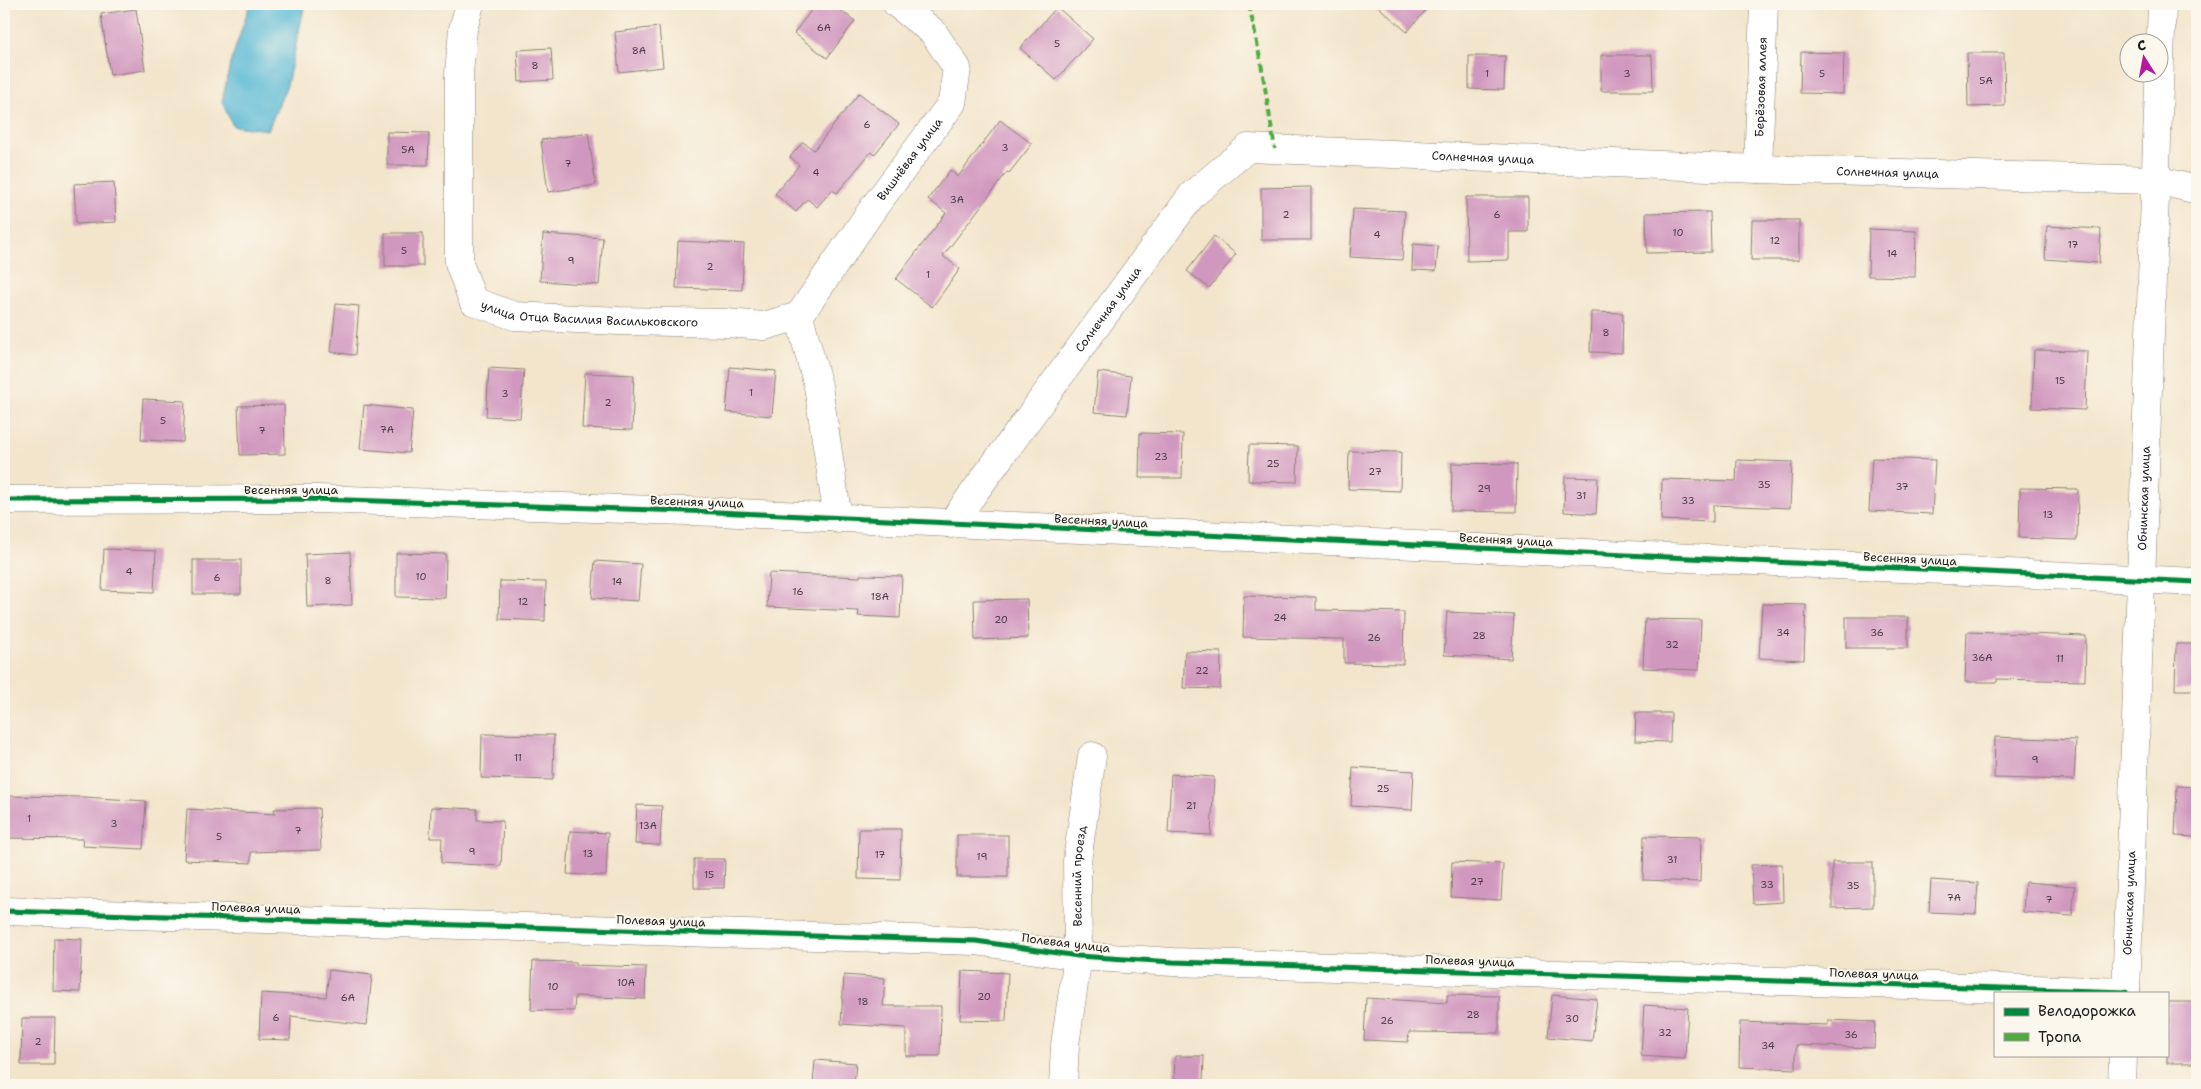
<svg xmlns="http://www.w3.org/2000/svg" width="2201" height="1089" viewBox="0 0 2201 1089" font-family="'Shantell Sans',sans-serif">
<style>
.water{fill:#55b7d4;stroke:#386a78}
.building{fill:#d198bf}
.lines{fill:none;stroke-linecap:round;stroke-linejoin:round}
.minor-casing{stroke:#888074;stroke-width:29}
.minor{stroke:#fff;stroke-width:28}
.quiet{stroke:#52a943;stroke-width:4;stroke-dasharray:8 4;stroke-linecap:butt}
.cycleway-casing{stroke:#fbf7ec;stroke-width:8}
.cycleway{stroke:#00873e;stroke-width:5}
.labels{text-anchor:middle;dominant-baseline:central;stroke-width:4;stroke-linejoin:round;paint-order:stroke}
.number-label{font-size:10px;fill:#493b45}
.street-label{font-size:12px;fill:#1c1c1c;stroke:#fbf7ec}
</style>
<rect width="100%" height="100%" fill="#fbf7ec"/>
<filter id="ink" filterUnits="userSpaceOnUse"><feTurbulence type="fractalNoise" baseFrequency=".02" numOctaves="2"/><feDisplacementMap in="SourceGraphic" scale="10" xChannelSelector="R" yChannelSelector="G"/><feConvolveMatrix kernelMatrix="1 2 1 2 8 2 1 2 1" color-interpolation-filters="sRGB"/></filter>
<filter id="wash" filterUnits="userSpaceOnUse"><feTurbulence type="fractalNoise" baseFrequency=".0096" numOctaves="4" result="noise"/><feDisplacementMap in="SourceGraphic" scale="20" xChannelSelector="R" yChannelSelector="G"/><feGaussianBlur stdDeviation="1.12" result="paint"/><feColorMatrix in="noise" values="0 0 0 0 0 0 0 0 0 0 0 0 0 0 0 0 0 1.4 0 .05"/><feComposite in="paint" operator="in"/></filter>
<g filter="url(#wash)">
<rect width="100%" height="100%" fill="#f3e5cc"/>
<!-- water -->
<path class="water" d="M250,4H305L287,85L268,130L233,126L222,102L230,64Z"/>
<g id="blocks">
<!-- building -->
<g class="building">
<path d="M816,4H832L855,21L827,58L794,33Z"/>
<path d="M1375,4H1431L1407,32Z"/>
<path d="M1057,7L1093,39L1056,80L1020,48Z"/>
<path d="M136,9L145,70L110,75L101,14Z"/>
<path d="M659,27L663,67L619,72L615,32Z"/>
<path d="M551,48L553,80L519,82L517,50Z"/>
<path d="M1801,52L1844,53L1843,94L1800,93Z"/>
<path d="M1967,53H2004L2005,106L1968,107Z"/>
<path d="M1601,55H1652L1653,91H1601Z"/>
<path d="M1469,56H1505L1504,90L1469,89Z"/>
<path d="M859,93L899,124L874,155L871,152L837,193L832,190L817,207L807,199L796,212L775,194L799,165L790,157L803,142L814,150Z"/>
<path d="M1000,120L1032,144L1009,173L1007,172L943,256L960,269L932,307L896,279L946,213L928,199L950,170L958,177Z"/>
<path d="M387,132L429,133L428,165H387Z"/>
<path d="M588,133L596,185L548,192L541,140Z"/>
<path d="M114,182L116,222L76,224L74,184Z"/>
<path d="M1311,187V240H1261V188Z"/>
<path d="M1466,197H1528V232H1509V260L1467,261Z"/>
<path d="M1353,209L1405,211L1402,260L1350,257Z"/>
<path d="M1710,212L1711,252L1647,253L1646,213Z"/>
<path d="M1752,220H1799V260H1751Z"/>
<path d="M2047,226L2101,229L2099,263L2045,259Z"/>
<path d="M1869,229L1916,231L1915,277L1868,276Z"/>
<rect x="385" y="233" width="38" height="33"/>
<path d="M543,234L603,238L599,285L540,281Z"/>
<path d="M1214,236L1236,254L1209,288L1187,271Z"/>
<path d="M678,241L744,244L742,290L676,288Z"/>
<path d="M1413,244L1438,246L1436,271L1412,270Z"/>
<path d="M336,304L359,306L355,355L331,352Z"/>
<path d="M1591,312L1623,313L1622,353L1590,352Z"/>
<path d="M2034,350L2087,351L2085,410L2032,408Z"/>
<path d="M730,367L776,371L772,416L726,412Z"/>
<path d="M489,368L524,370L520,418L486,416Z"/>
<path d="M1098,372L1131,376L1127,415L1094,412Z"/>
<path d="M585,373L634,375L632,430L582,428Z"/>
<path d="M143,399L185,401L183,442L141,440Z"/>
<path d="M284,405L285,454L240,455L238,406Z"/>
<path d="M364,405L413,410L409,453L360,449Z"/>
<path d="M1140,433L1183,434L1182,478H1139Z"/>
<path d="M1249,445L1298,446L1297,482L1248,481Z"/>
<path d="M1349,451L1401,452L1400,491L1348,489Z"/>
<path d="M1872,458L1935,460L1932,514L1869,511Z"/>
<path d="M1737,460L1792,462L1790,508L1713,505V522L1661,520L1662,479L1736,481Z"/>
<path d="M1452,463L1517,464L1516,512L1451,511Z"/>
<path d="M1565,477L1598,478L1596,514L1564,512Z"/>
<path d="M2020,488L2078,489L2077,540L2019,538Z"/>
<path d="M104,549L156,551L154,592L102,590Z"/>
<path d="M350,552L352,605L307,607L305,554Z"/>
<path d="M396,553L446,554L445,598L396,597Z"/>
<rect x="193" y="560" width="48" height="34"/>
<path d="M595,561L641,564L638,601L592,598Z"/>
<path d="M769,573L860,577V575L902,576L900,618L858,616L859,611L767,607Z"/>
<path d="M500,581L546,582L545,621L499,619Z"/>
<path d="M1244,596L1316,597V610L1404,612L1403,664L1344,663V639L1243,637Z"/>
<path d="M1027,599L1028,638L975,640L974,600Z"/>
<path d="M1762,604L1806,605L1804,660L1759,658Z"/>
<path d="M1447,612L1514,615L1511,659L1444,655Z"/>
<rect x="1846" y="617" width="62" height="31"/>
<path d="M1645,619L1701,620L1699,670L1643,668Z"/>
<path d="M1967,632L2086,636L2085,681L1997,679V682H1965Z"/>
<path d="M2176,644H2197V690H2175Z"/>
<path d="M1185,651L1221,652L1220,689L1183,688Z"/>
<path d="M1636,713H1671L1670,742L1635,741Z"/>
<path d="M482,734L554,735L553,780L481,778Z"/>
<path d="M1995,737L2076,740L2074,780L1994,778Z"/>
<path d="M1353,767L1414,771L1412,810L1351,806Z"/>
<path d="M1171,774L1214,777L1211,835L1168,833Z"/>
<path d="M2177,786L2197,787V837L2175,836Z"/>
<path d="M4,796L84,797L146,801L143,849L82,846L83,839L4,838Z"/>
<path d="M637,805L662,806L660,845L635,844Z"/>
<path d="M431,807L477,809V820L503,821L501,866L441,863L442,838H430Z"/>
<path d="M319,808L321,850L251,852V863L184,860L187,809L275,814L274,809Z"/>
<path d="M859,829H901L900,880L858,879Z"/>
<path d="M570,831L608,833L606,876L567,874Z"/>
<rect x="957" y="835" width="51" height="42"/>
<path d="M1644,836L1701,837L1700,882L1643,880Z"/>
<path d="M694,859H725L724,888H694Z"/>
<path d="M1452,862L1503,864L1501,900L1451,897Z"/>
<path d="M1832,862H1873V907L1832,908Z"/>
<path d="M1782,864L1783,902L1753,904L1751,865Z"/>
<path d="M1931,880L1978,883L1976,914L1929,912Z"/>
<path d="M2025,882L2075,886L2072,916L2023,912Z"/>
<path d="M54,938L82,939L80,992L53,991Z"/>
<path d="M533,961L576,962V965L646,967L645,999L575,996L574,1011L531,1010Z"/>
<path d="M329,970L372,975L367,1025L291,1016L290,1040L259,1039L261,993L326,997Z"/>
<path d="M962,971L1008,973L1006,1021L960,1020Z"/>
<path d="M844,975L885,978L883,1006H941L940,1056H906V1028L841,1024Z"/>
<path d="M1447,995L1499,996V1033L1409,1032L1408,1042L1364,1040L1366,998L1447,1003Z"/>
<path d="M1552,995L1597,999L1592,1041L1548,1037Z"/>
<rect x="2167" y="1002" width="30" height="61"/>
<path d="M1644,1005L1688,1008L1685,1059L1641,1056Z"/>
<path d="M22,1018H55L54,1065H21Z"/>
<path d="M1828,1020L1875,1022L1874,1048L1796,1045V1069L1739,1067L1740,1022L1828,1025Z"/>
<path d="M1175,1056H1204L1203,1082L1174,1081Z"/>
<path d="M815,1060L856,1063L854,1085H813Z"/>
</g>
</g>
</g>
<g filter="url(#ink)">
<use href="#blocks" fill-opacity="0" stroke="#888074" stroke-width="1"/>
<g class="lines">
<!-- minor casing -->
<g class="minor-casing">
<g id="minor">
<path id="s1" d="M470,4L463,29L459,73V263L473,301L514,316L619,321L727,323L764,326L799,316L818,386L838,519"/>
<path id="s2" d="M1758,169L1764,4"/>
<path id="s3" d="M799,316L874,207L952,103L957,68L933,32L897,4"/>
<path d="M4,500L316,499L717,512L2197,582"/>
<path id="s4" d="M951,524L1192,195L1248,148L1758,169L2157,180L2197,190"/>
<path d="M4,911L976,941L1078,956L1173,962L2126,992"/>
<path id="s5" d="M2126,993L2162,4"/>
<path id="s6" d="M1063,1085L1065,1045L1078,956L1077,861L1092,756"/>
<path d="M2122,1085L2123,1055"/>
</g>
</g>
<!-- minor -->
<use href="#minor" class="minor"/>
<!-- quiet -->
<path class="quiet" d="M1249,4L1261,63L1275,149"/>
<!-- cycleway casing -->
<g class="cycleway-casing">
<g id="cycleway">
<path d="M4,500L316,499L717,512L2197,582"/>
<path d="M4,911L976,941L1078,956L1173,962L2126,992"/>
</g>
</g>
<!-- cycleway -->
<use href="#cycleway" class="cycleway"/>
</g>
</g>
<g class="labels">
<!-- number labels -->
<g class="number-label">
<text x="824" y="27">6А</text>
<text x="1057" y="43">5</text>
<text x="639" y="50">8А</text>
<text x="535" y="65">8</text>
<text x="1487" y="73">1</text>
<text x="1627" y="73">3</text>
<text x="1822" y="73">5</text>
<text x="1986" y="80">5А</text>
<text x="867" y="124">6</text>
<text x="1005" y="147">3</text>
<text x="408" y="149">5А</text>
<text x="568" y="163">7</text>
<text x="816" y="172">4</text>
<text x="957" y="199">3А</text>
<text x="1286" y="214">2</text>
<text x="1497" y="214">6</text>
<text x="1678" y="232">10</text>
<text x="1377" y="234">4</text>
<text x="1775" y="240">12</text>
<text x="2073" y="244">17</text>
<text x="404" y="250">5</text>
<text x="1892" y="253">14</text>
<text x="571" y="260">9</text>
<text x="710" y="266">2</text>
<text x="928" y="274">1</text>
<text x="1606" y="332">8</text>
<text x="2060" y="380">15</text>
<text x="751" y="392">1</text>
<text x="505" y="393">3</text>
<text x="608" y="402">2</text>
<text x="163" y="420">5</text>
<text x="387" y="429">7А</text>
<text x="262" y="430">7</text>
<text x="1161" y="456">23</text>
<text x="1273" y="463">25</text>
<text x="1375" y="471">27</text>
<text x="1764" y="484">35</text>
<text x="1902" y="486">37</text>
<text x="1484" y="488">29</text>
<text x="1581" y="495">31</text>
<text x="1688" y="500">33</text>
<text x="2048" y="514">13</text>
<text x="129" y="571">4</text>
<text x="421" y="576">10</text>
<text x="217" y="577">6</text>
<text x="328" y="580">8</text>
<text x="617" y="581">14</text>
<text x="798" y="591">16</text>
<text x="880" y="596">18А</text>
<text x="523" y="601">12</text>
<text x="1280" y="617">24</text>
<text x="1001" y="619">20</text>
<text x="1783" y="632">34</text>
<text x="1877" y="632">36</text>
<text x="1479" y="635">28</text>
<text x="1374" y="637">26</text>
<text x="1672" y="644">32</text>
<text x="1982" y="657">36А</text>
<text x="2060" y="658">11</text>
<text x="1202" y="670">22</text>
<text x="518" y="757">11</text>
<text x="2035" y="759">9</text>
<text x="1383" y="788">25</text>
<text x="1191" y="805">21</text>
<text x="29" y="818">1</text>
<text x="114" y="823">3</text>
<text x="648" y="825">13А</text>
<text x="298" y="830">7</text>
<text x="219" y="836">5</text>
<text x="472" y="851">9</text>
<text x="588" y="853">13</text>
<text x="880" y="854">17</text>
<text x="982" y="856">19</text>
<text x="1672" y="859">31</text>
<text x="709" y="874">15</text>
<text x="1477" y="881">27</text>
<text x="1767" y="884">33</text>
<text x="1853" y="885">35</text>
<text x="1954" y="897">7А</text>
<text x="2049" y="899">7</text>
<text x="626" y="982">10А</text>
<text x="553" y="986">10</text>
<text x="984" y="996">20</text>
<text x="348" y="997">6А</text>
<text x="863" y="1001">18</text>
<text x="1473" y="1014">28</text>
<text x="276" y="1017">6</text>
<text x="1572" y="1018">30</text>
<text x="1387" y="1020">26</text>
<text x="1665" y="1032">32</text>
<text x="1851" y="1034">36</text>
<text x="38" y="1041">2</text>
<text x="1768" y="1045">34</text>
</g>
<!-- street labels -->
<g class="street-label">
<text stroke="none"><textPath href="#s2" startOffset="82">Берёзовая аллея</textPath></text>
<text stroke="none"><textPath href="#s4" startOffset="716">Солнечная улица</textPath></text>
<text stroke="none"><textPath href="#s3" startOffset="192">Вишнёвая улица</textPath></text>
<text stroke="none"><textPath href="#s4" startOffset="1121">Солнечная улица</textPath></text>
<text stroke="none"><textPath href="#s4" startOffset="266">Солнечная улица</textPath></text>
<text stroke="none"><textPath href="#s1" startOffset="419">улица Отца Василия Васильковского</textPath></text>
<text x="291" y="490">Весенняя улица</text>
<text stroke="none"><textPath href="#s5" startOffset="495">Обнинская улица</textPath></text>
<text transform="translate(697 502) rotate(2)">Весенняя улица</text>
<text transform="translate(1101 521) rotate(3)">Весенняя улица</text>
<text transform="translate(1506 540) rotate(3)">Весенняя улица</text>
<text transform="translate(1910 559) rotate(3)">Весенняя улица</text>
<text stroke="none"><textPath href="#s6" startOffset="210">Весенний проезд</textPath></text>
<text stroke="none"><textPath href="#s5" startOffset="90">Обнинская улица</textPath></text>
<text transform="translate(256 908) rotate(2)">Полевая улица</text>
<text transform="translate(661 921) rotate(2)">Полевая улица</text>
<text transform="translate(1066 943) rotate(7)">Полевая улица</text>
<text transform="translate(1470 961) rotate(2)">Полевая улица</text>
<text transform="translate(1874 974) rotate(2)">Полевая улица</text>
</g>
</g>
<!-- margin -->
<rect width="2201" height="1089" fill="none" stroke="#fbf7ec" stroke-width="20"/>
<!-- legend -->
<rect x="1994" y="992" width="175" height="65" fill="#fbf7ec" stroke="#a29f99"/>
<rect x="2004" y="1008" width="25" height="8" fill="#00873e" stroke="#a29f99"/>
<text x="2038" y="1016" font-size="15" fill="#1c1c1c">Велодорожка</text>
<rect x="2004" y="1033" width="25" height="8" fill="#52a943" stroke="#a29f99"/>
<text x="2038" y="1042" font-size="15" fill="#1c1c1c">Тропа</text>
<!-- north arrow -->
<g transform="translate(2144 58) rotate(349)"><circle r="24" fill="#fbf7ec" stroke="#a29f99"/>
<path d="M0-4L9 19L0 12L-9 19Z" fill="#b5179e"/>
<text y="-8" font-size="14" font-weight="bold" text-anchor="middle" fill="#1c1c1c">С</text>
</g>
</svg>
